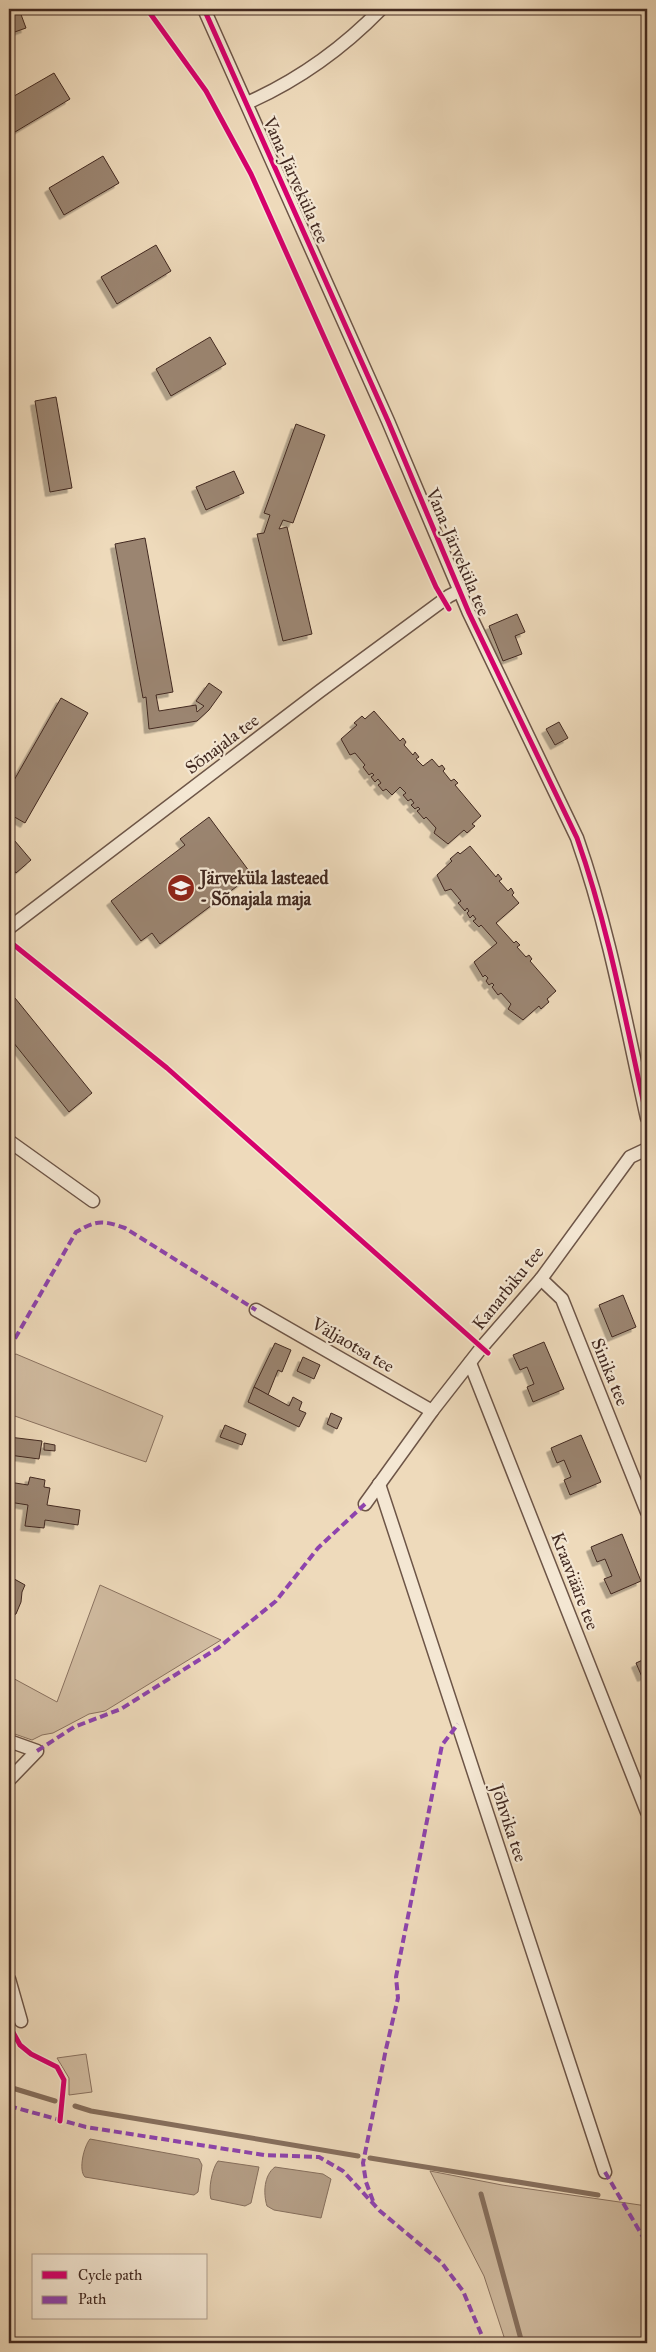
<svg xmlns="http://www.w3.org/2000/svg" width="656" height="2352" viewBox="0 0 656 2352" font-family="'IM FELL Great Primer',serif">
<style>
.green{fill:#d1bca1;stroke:#8a7260}
.water{fill:#b49e86;stroke:#866f5d}
.lines{fill:none;stroke-linecap:round;stroke-linejoin:round}
.stream{stroke:#866f5d;stroke-width:5}
.building{fill:#9b8571;stroke:#422920;filter:url(#shadow)}
.street-casing{stroke:#6d5547;stroke-width:15}
.street{stroke:#f4e7d3;stroke-width:12}
.quiet{stroke:#8e44ad;stroke-width:4;stroke-dasharray:8 4;stroke-linecap:butt}
.cycleway-casing{stroke:#f4e7d3;stroke-width:8}
.cycleway{stroke:#d6006c;stroke-width:5}
.labels{text-anchor:middle;dominant-baseline:central;stroke-width:4.5;stroke-linejoin:round;paint-order:stroke}
.street-label{font-size:18px;fill:#422920;stroke:#f4e7d3}
.poi-label{font-size:18px;font-weight:bold;fill:#422920;stroke:#f4e7d3;text-anchor:start}
</style>
<defs>
<filter id="shadow"><feDropShadow dx="-4.5" dy="4.5" stdDeviation="0" flood-color="#0004"/></filter>
</defs>
<rect width="100%" height="100%" fill="#eedabb"/>
<filter id="stains"><feTurbulence type="fractalNoise" baseFrequency=".004" numOctaves="4"/><feColorMatrix values="0 0 0 0 .2 0 0 0 0 .09 0 0 0 0 .02 0 0 0 .5 -.17"/></filter>
<radialGradient id="worn" r=".72"><stop offset=".6" stop-color="#630" stop-opacity="0"/><stop offset="1" stop-color="#630" stop-opacity=".3"/></radialGradient>
<!-- green -->
<g class="green">
<path d="M16,1354L163,1416L146,1462L9,1414V1357Z"/>
<path d="M100,1585L221,1640L105,1711L89,1714L53,1733L42,1735L32,1740L9,1732V1676L57,1702Z"/>
<path d="M86,2054L92,2092L69,2095V2078L57,2058Z"/>
<path d="M430,2171L502,2185L647,2206V2343H506L484,2276Z"/>
</g>
<!-- water -->
<g class="water">
<path d="M90,2139L199,2159L202,2165L198,2192L194,2195L85,2177C78,2170 84,2146 90,2139Z"/>
<path d="M218,2161L259,2167L251,2203L245,2206L211,2199C208,2190 212,2168 218,2161Z"/>
<path d="M275,2167L323,2174L331,2179L321,2218L274,2210L267,2206C263,2193 264,2175 275,2167Z"/>
</g>
<g class="lines">
<!-- stream -->
<g class="stream">
<path d="M9,2087L55,2101"/>
<path d="M75,2106L91,2111L358,2156"/>
<path d="M370,2158L598,2195"/>
<path d="M481,2194L522,2343"/>
</g>
</g>
<!-- building -->
<g class="building">
<path d="M9,9H19L26,28L9,34Z"/>
<path d="M54,73L70,99L15,132L9,121V99Z"/>
<path d="M103,156L119,183L64,215L49,188Z"/>
<path d="M156,245L171,271L117,304L101,277Z"/>
<path d="M210,337L226,364L171,396L156,369Z"/>
<path d="M56,397L72,488L50,492L35,401Z"/>
<path d="M296,424L325,435L293,523L283,520L279,529L287,527L312,634L283,641L257,534L264,533L270,515L264,513Z"/>
<path d="M234,471L244,493L206,510L196,487Z"/>
<path d="M145,538L173,692L156,695L159,711L196,705L197,712L204,706L196,701L209,683L222,692L209,710L197,721L149,729L146,697L143,698L115,544Z"/>
<path d="M517,614L525,632L515,636L522,654L503,661L489,626Z"/>
<path d="M61,698L88,713L25,823L11,815L9,820V789Z"/>
<path d="M374,711L400,741L403,738L406,742L404,745L413,755L415,752L419,757L416,759L423,766L432,759L439,767L442,765L445,769L443,771L451,781L454,779L458,783L455,785L481,816L472,824L475,826L467,833L464,830L448,844L434,833L436,828L426,817L424,819L417,811L420,809L418,807L415,809L411,805L414,803L411,799L408,801L403,795L406,793L400,787L392,795L386,789L383,791L378,785L381,783L378,779L375,782L371,777L374,775L372,773L369,775L363,767L365,765L355,753L350,755L341,739L357,725L354,723L362,716L365,719Z"/>
<path d="M559,722L568,738L555,745L546,729Z"/>
<path d="M209,817L252,875L160,944L152,933L141,941L111,901L185,845L180,839Z"/>
<path d="M9,834L31,860L16,873L9,864Z"/>
<path d="M470,846L496,877L498,874L502,879L499,881L508,891L511,888L514,893L512,895L519,903L496,923L514,943L516,941L520,945L517,947L526,957L529,955L532,959L530,961L556,991L547,999L549,1002L541,1009L539,1006L523,1020L508,1009L511,1004L501,993L498,995L492,987L494,985L492,983L489,985L486,981L488,978L485,975L483,977L474,962L497,943L481,925L479,927L473,921L476,919L473,915L470,918L467,913L469,911L467,908L465,911L458,903L461,901L451,889L445,891L437,875L452,861L450,859L458,852L460,854Z"/>
<path d="M15,998L92,1093L69,1112L9,1037V1003Z"/>
<path d="M623,1295L636,1327L612,1337L599,1305Z"/>
<path d="M544,1342L564,1389L533,1402L527,1387L534,1384L527,1367L520,1370L513,1355Z"/>
<path d="M275,1343L291,1350L282,1372L278,1370L268,1395L254,1387Z"/>
<path d="M303,1357L320,1365L314,1379L297,1371Z"/>
<path d="M254,1387L289,1406L293,1397L302,1402L299,1410L306,1413L299,1427L248,1402Z"/>
<path d="M331,1413L342,1418L337,1429L327,1424Z"/>
<path d="M225,1425L246,1434L242,1445L220,1437Z"/>
<path d="M581,1435L601,1482L570,1495L564,1480L571,1477L564,1460L557,1463L551,1448Z"/>
<path d="M9,1437L42,1441L39,1459L9,1455Z"/>
<path d="M44,1443L55,1445V1451L44,1450Z"/>
<path d="M30,1477L45,1480L44,1487L50,1488L47,1505L80,1510L78,1525L45,1520L44,1528L25,1526L28,1505L9,1502V1482L28,1485Z"/>
<path d="M9,1502L14,1503L12,1521H9Z"/>
<path d="M622,1534L641,1581L611,1594L604,1579L612,1576L605,1559L597,1562L591,1547Z"/>
<path d="M9,1576L25,1585L22,1592L21,1602L16,1614L9,1617Z"/>
<path d="M647,1658V1675L642,1677L636,1663Z"/>
</g>
<g class="lines">
<!-- street casing -->
<g class="street-casing">
<g id="street">
<path d="M204,9L388,421L469,613L577,838C609,929 626,1024 647,1118"/>
<path d="M247,103C299,80 341,50 381,9"/>
<path d="M9,928L320,691L449,596L459,591"/>
<path d="M9,1141L93,1201"/>
<path d="M541,1279L562,1299L647,1512"/>
<path d="M256,1310L432,1411"/>
<path d="M470,1363L647,1812"/>
<path d="M379,1484L605,2172"/>
<path d="M365,1504L432,1411L482,1347L541,1279L630,1157L647,1149"/>
<path d="M9,1741L37,1751L9,1780"/>
<path d="M9,1979L21,2021"/>
</g>
</g>
<!-- street -->
<use href="#street" class="street"/>
<!-- quiet -->
<g class="quiet">
<path d="M9,1349L76,1232C97,1220 102,1220 125,1228L256,1310"/>
<path d="M37,1751L74,1727L121,1709L218,1648L276,1601L318,1548L365,1504"/>
<path d="M9,2106L86,2127L264,2155L319,2157L343,2171L380,2211L441,2262L463,2291L485,2343"/>
<path d="M605,2172L643,2237L647,2271"/>
<path d="M373,2201L366,2182L363,2163L386,2049L398,1998L396,1977L442,1745L458,1724"/>
</g>
<!-- cycleway casing -->
<g class="cycleway-casing">
<g id="cycleway">
<path d="M147,9L206,91L251,174L436,587L449,609"/>
<path d="M204,9L388,421L469,613L577,838C609,929 626,1024 647,1118"/>
<path d="M9,941L167,1068L488,1353"/>
<path d="M9,2025L20,2045L31,2054L57,2067L64,2080L60,2121"/>
</g>
</g>
<!-- cycleway -->
<use href="#cycleway" class="cycleway"/>
</g>
<!-- icons -->
<defs>
<g id="school-disc" transform="scale(1.4375)"><circle r="9.5" fill="#8f2418" stroke="#f4e7d3"/><path d="M0-5L7-2L0 1L-7-2ZM-4 1L0 2.5L4 1V4Q0 6-4 4Z" fill="#fff"/></g>
</defs>
<g fill-rule="evenodd">
<use href="#school-disc" x="181" y="888"/>
</g>
<g class="labels">
<!-- street labels -->
<g class="street-label">
<text transform="translate(296 180) rotate(66)">Vana-Järveküla tee</text>
<text transform="translate(458 552) rotate(67)">Vana-Järveküla tee</text>
<text transform="translate(222 744) rotate(-37)">Sõnajala tee</text>
<text transform="translate(508 1288) rotate(-51)">Kanarbiku tee</text>
<text transform="translate(353 1345) rotate(30)">Väljaotsa tee</text>
<text transform="translate(610 1372) rotate(68)">Sinika tee</text>
<text transform="translate(575 1581) rotate(69)">Kraaviääre tee</text>
<text transform="translate(509 1823) rotate(72)">Jõhvika tee</text>
</g>
<!-- poi labels -->
<g class="poi-label">
<text x="200" y="878">Järveküla lasteaed<tspan x="200" dy="21">- Sõnajala maja</tspan></text>
</g>
</g>
<!-- margin -->
<rect width="656" height="2352" fill="none" stroke="#eedabb" stroke-width="30"/>
<rect x="10" y="10" width="636" height="2332" fill="none" stroke="#422920" stroke-width="2.5"/>
<rect x="15" y="15" width="626" height="2322" fill="none" stroke="#422920"/>
<!-- legend -->
<rect x="32" y="2254" width="175" height="65" fill="#f4e7d3" stroke="#ad9b8b"/>
<rect x="42" y="2271" width="25" height="8" fill="#d6006c" stroke="#ad9b8b"/>
<text x="78" y="2280" font-size="15" fill="#422920">Cycle path</text>
<rect x="42" y="2296" width="25" height="8" fill="#8e44ad" stroke="#ad9b8b"/>
<text x="78" y="2304" font-size="15" fill="#422920">Path</text>
<rect width="100%" height="100%" filter="url(#stains)"/>
<rect width="100%" height="100%" fill="url(#worn)"/>
</svg>
